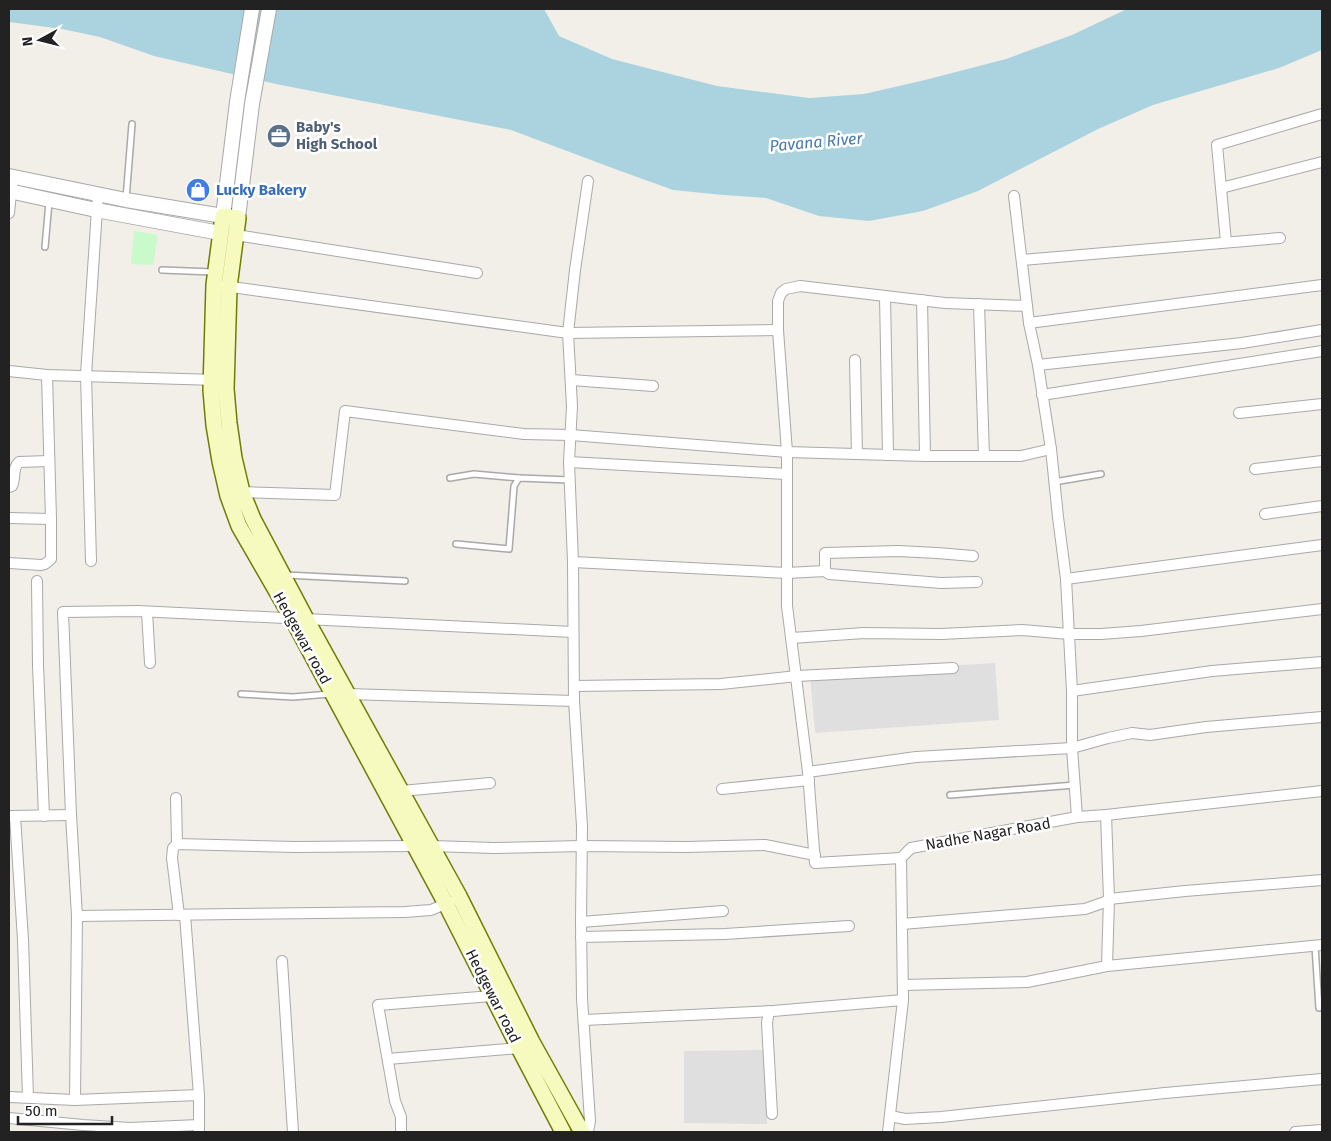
<svg xmlns="http://www.w3.org/2000/svg" width="1331" height="1141" viewBox="0 0 1331 1141" font-family="'Fira Sans',sans-serif">
<style>
.residential{fill:#e0dfdf}
.park{fill:#c8facc}
.water{fill:#aad3df}
.lines{fill:none;stroke-linecap:round;stroke-linejoin:round}
.service-casing{stroke:#a9a9a9;stroke-width:8}
.minor-casing{stroke:#a9a9a9;stroke-width:12}
.tertiary-casing{stroke:#a9a9a9;stroke-width:16}
.secondary-casing{stroke:#707d05;stroke-width:18}
.service{stroke:#fff;stroke-width:5}
.minor{stroke:#fff;stroke-width:10}
.tertiary{stroke:#fff;stroke-width:14}
.secondary{stroke:#f7fabf;stroke-width:15}
.labels{text-anchor:middle;dominant-baseline:central;stroke-width:5;stroke-linejoin:round;paint-order:stroke}
.service-label{font-size:15px;font-weight:bold;fill:#4e5e75;stroke:#fff;text-anchor:start}
.shop-label{font-size:15px;font-weight:bold;fill:#366cbe;stroke:#fff;text-anchor:start}
.street-label{font-size:15px;fill:#222;stroke:#fff}
.water-label{font-size:16px;font-style:italic;fill:#4a7aab;stroke:#fff}
</style>
<rect width="100%" height="100%" fill="#f2efe9"/>
<!-- residential -->
<g class="residential">
<path d="M995,663L999,720L815,733L810,674Z"/>
<path d="M766,1050L767,1124L684,1123V1051Z"/>
</g>
<!-- park -->
<path class="park" d="M134,231L158,235L153,265L131,264Z"/>
<!-- water -->
<path class="water" d="M9,9H544L559,36L612,59L717,86L809,98L864,94L925,80L1006,59L1072,35L1127,9H1322V50L1279,68L1153,105L1098,129L978,191L923,211L869,221L819,216L766,198L723,195L673,190L615,169L511,130L276,84L154,56L100,37L62,29L9,22Z"/>
<g class="lines">
<!-- service casing -->
<g class="service-casing">
<g id="service">
<path d="M126,199L132,124"/>
<path d="M45,247L49,202"/>
<path d="M162,270L213,272"/>
<path d="M450,478L474,474L519,478"/>
<path d="M1054,482L1101,474"/>
<path d="M456,544L509,549L514,486L519,478L570,480"/>
<path d="M286,575L405,581"/>
<path d="M241,694L293,697L330,694"/>
<path d="M950,795L1075,785"/>
<path d="M1315,946L1319,1008"/>
</g>
</g>
<!-- minor casing -->
<g class="minor-casing">
<g id="minor">
<path d="M588,181L575,270L568,333L572,406L569,462L573,562L574,701L582,826L581,922L582,998L590,1121L588,1132"/>
<path d="M1221,188L1322,162"/>
<path d="M1014,196L1029,323L1038,365L1051,449L1058,517L1066,579L1072,691V748L1077,817"/>
<path d="M9,213L12,184"/>
<path d="M236,235L477,273"/>
<path d="M1226,242L1217,145L1322,114"/>
<path d="M1022,260L1280,238"/>
<path d="M224,286L568,333L778,330"/>
<path d="M885,296L888,455"/>
<path d="M922,300L925,456"/>
<path d="M979,304L984,456"/>
<path d="M1029,323L1322,285"/>
<path d="M855,360L857,454"/>
<path d="M1038,365L1242,343L1322,330"/>
<path d="M9,371L47,375L217,380"/>
<path d="M571,380L653,386"/>
<path d="M1042,395L1322,351"/>
<path d="M1239,413L1322,404"/>
<path d="M569,462L787,474"/>
<path d="M1255,469L1322,461"/>
<path d="M9,487L12,486C16,478 12,468 19,462L49,461"/>
<path d="M242,492L335,495L345,411L524,434L571,435L787,452L925,456H1021L1051,449"/>
<path d="M1265,514L1322,506"/>
<path d="M9,518L51,519"/>
<path d="M91,561L86,375L98,194"/>
<path d="M573,562L787,573L825,571L829,574L941,583L977,582"/>
<path d="M9,563L41,565L45,564L51,559V519L47,375"/>
<path d="M825,571V553L898,551L937,553L973,556"/>
<path d="M1066,579L1322,545"/>
<path d="M37,581L38,665L44,816"/>
<path d="M147,612L150,663"/>
<path d="M792,638L864,633L941,634L1022,630L1069,634H1101L1141,631L1322,609"/>
<path d="M574,686L721,684L797,676L953,668"/>
<path d="M1072,691L1212,671L1322,662"/>
<path d="M348,694L574,701"/>
<path d="M808,772L916,757L1072,748L1108,738L1132,733L1150,735L1206,727L1322,717"/>
<path d="M722,789L809,780"/>
<path d="M401,791L490,783"/>
<path d="M176,798L177,844"/>
<path d="M1106,815L1109,899L1107,966"/>
<path d="M10,816L71,815"/>
<path d="M15,816L23,940L28,1097"/>
<path d="M432,846L494,848L582,846L686,847L765,845L815,855"/>
<path d="M901,858L815,863L808,772L787,606V452L778,330V301L781,293L786,289L800,286L945,303L1027,306"/>
<path d="M179,915L172,858L173,848L177,844L295,847L415,846"/>
<path d="M185,915L199,1095V1132"/>
<path d="M77,916L405,912L431,910L450,902"/>
<path d="M581,922L723,911"/>
<path d="M902,924L1085,909L1105,902L1109,899L1185,891L1322,880"/>
<path d="M581,937L725,934L849,926"/>
<path d="M282,961L293,1132"/>
<path d="M903,985L1027,982L1107,966L1322,945"/>
<path d="M769,1011L767,1023L772,1114"/>
<path d="M584,1020L773,1011L903,1000"/>
<path d="M388,1059L519,1048L524,1046"/>
<path d="M9,1097L75,1100L199,1095"/>
<path d="M75,1100L77,916L71,815L63,612L138,611L573,632"/>
<path d="M890,1116L905,1119L941,1117L1165,1093L1322,1079"/>
<path d="M9,1118L83,1125L130,1128L199,1125"/>
<path d="M401,1132V1117L395,1101L378,1005L492,996"/>
<path d="M888,1132L903,1000L901,858L911,848L1077,817L1106,815L1322,791"/>
<path d="M1295,1132L1322,1130"/>
</g>
</g>
<!-- tertiary casing -->
<g class="tertiary-casing">
<g id="tertiary">
<path d="M9,176L126,200L223,216L237,102L252,9"/>
<path d="M9,191L96,210L220,233"/>
<path d="M238,218L252,104L269,9"/>
</g>
</g>
<!-- secondary casing -->
<g class="secondary-casing">
<path id="secondary" d="M563,1132L519,1048L446,904L292,618L239,526L228,496L220,461L214,425L211,390L214,285L223,216L238,218L229,287L226,389L229,423L234,458L242,492L253,519L306,619L459,896L532,1042L582,1132"/>
</g>
<!-- service -->
<use href="#service" class="service"/>
<!-- minor -->
<use href="#minor" class="minor"/>
<!-- tertiary -->
<use href="#tertiary" class="tertiary"/>
<!-- secondary -->
<use href="#secondary" class="secondary"/>
</g>
<!-- icons -->
<defs>
<g id="office-disc" transform="scale(1.25)"><circle r="9.5" fill="#5c6f8a" stroke="#fff"/><path d="M-6-3h4V-5.5h4V-3h4V5H-6ZM-1-4.5V-3h2v-1.5ZM-6 0V1H6V0Z" fill="#fff"/></g>
<g id="shop-disc" transform="scale(1.25)"><circle r="9.5" fill="#3f7fe0" stroke="#fff"/><path d="M-5-2.5h2.3a2.7 3.5 0 0 1 5.4 0H5L5.5 6h-11ZM-1.5-2.5h3a1.5 2.3 0 0 0-3 0Z" fill="#fff"/></g>
</defs>
<g fill-rule="evenodd">
<use href="#office-disc" x="279" y="136"/>
<use href="#shop-disc" x="198" y="190"/>
</g>
<g class="labels">
<!-- service labels -->
<g class="service-label">
<text x="296" y="127">Baby's<tspan x="296" dy="17">High School</tspan></text>
</g>
<!-- shop labels -->
<g class="shop-label">
<text x="216" y="190">Lucky Bakery</text>
</g>
<!-- street labels -->
<g class="street-label">
<text transform="translate(302 638) rotate(61)">Hedgewar road</text>
<text transform="translate(988 834) rotate(-10)">Nadhe Nagar Road</text>
<text transform="translate(493 996) rotate(63)">Hedgewar road</text>
</g>
<!-- water labels -->
<g class="water-label">
<text transform="translate(816 142) rotate(-5)">Pavana River</text>
</g>
</g>
<!-- border -->
<rect width="1331" height="1141" fill="none" stroke="#222222" stroke-width="20"/>
<!-- north arrow -->
<g transform="translate(40 40) rotate(263)" stroke="#ffffff" stroke-width="4" paint-order="stroke">
<path d="M0-4L9 19L0 12L-9 19Z" fill="#222222"/>
<text y="-8" font-size="14" font-weight="bold" text-anchor="middle" fill="#222222">N</text>
</g>
<!-- scale -->
<path d="M18 1116v8h94v-8" fill="none" stroke="#222222" stroke-width="2.5"/>
<text x="25" y="1116" font-size="15" fill="#222222" stroke="#ffffff" stroke-width="4" paint-order="stroke">50 m</text>
</svg>
